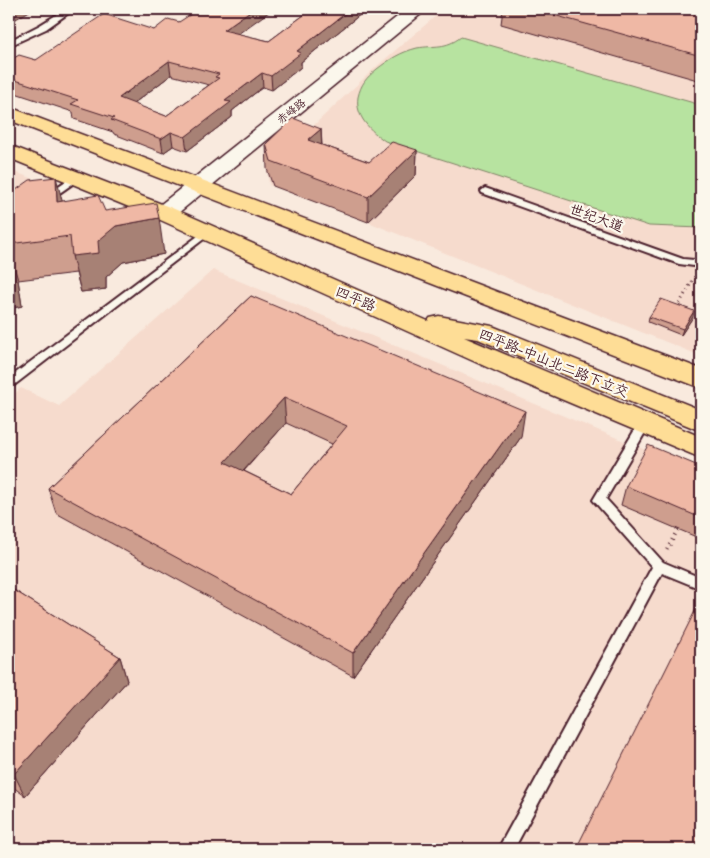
<svg xmlns="http://www.w3.org/2000/svg" width="710" height="858" viewBox="0 0 710 858" font-family="'Patrick Hand','LXGW WenKai TC',sans-serif">
<style>
.built{fill:#f6dbcd}
.green{fill:#b7e3a0;stroke:#808166}
.lines{fill:none;stroke-linecap:round;stroke-linejoin:round}
.lane-casing{stroke:#4a1f2b;stroke-width:4}
.secondary-casing{stroke:#4a1f2b;stroke-width:3}
.primary-casing{stroke:#4a1f2b;stroke-width:3}
.path-far1{stroke:#4a1f2b;stroke-width:3;stroke-dasharray:1 4;stroke-linecap:butt}
.path{stroke:#4a1f2b;stroke-width:4;stroke-dasharray:1 4.5;stroke-linecap:butt}
.lane{fill:#fbf7ec;fill-rule:evenodd}
.secondary{fill:#fbf7ec;fill-rule:evenodd}
.primary{fill:#fedd96;fill-rule:evenodd}
.wall{fill:#ce9e8e;stroke:#4a1f2b;fill-rule:evenodd}
.shaded-wall{fill:#a78174;stroke:#4a1f2b}
.building{fill:#efb8a5;stroke:#4a1f2b;fill-rule:evenodd}
.labels{text-anchor:middle;dominant-baseline:central;stroke-width:4.5;stroke-linejoin:round;paint-order:stroke}
.far-street-label{font-size:11px;fill:#4a1f2b;stroke:#fbf7ec}
.street-label{font-size:14px;fill:#4a1f2b;stroke:#fbf7ec}
</style>
<rect width="100%" height="100%" fill="#f9eade"/>
<filter id="ink" filterUnits="userSpaceOnUse"><feTurbulence type="fractalNoise" baseFrequency=".02" numOctaves="2"/><feDisplacementMap in="SourceGraphic" scale="10" xChannelSelector="R" yChannelSelector="G"/><feConvolveMatrix kernelMatrix="1 2 1 2 8 2 1 2 1" color-interpolation-filters="sRGB"/></filter>
<g filter="url(#ink)">
<!-- built -->
<g class="built">
<path d="M444,9H701V356L368,222L269,185L267,169L377,66Z"/>
<path d="M9,170L65,190L9,232Z"/>
<path d="M213,270L701,473V849H9V399L21,388L59,406Z"/>
</g>
<!-- green -->
<path class="green" d="M461,37L701,105V228L649,226L385,141C371,131 355,117 358,97C361,84 366,78 377,69C390,59 401,52 417,48C436,45 445,49 461,37Z"/>
<g class="lines">
<!-- lane casing -->
<g class="lane-casing">
<g id="lane">
<path d="M66,9H74L46,29L9,46V41L40,25Z"/>
<path d="M75,175L78,176V180L51,199H45V195Z"/>
<path d="M485,188L683,259L694,260L701,258V264L694,266L679,264L482,193L481,191Z"/>
<path d="M206,230L209,231V235L13,386L9,387V378Z"/>
<path d="M644,420L650,424L606,499L663,562L701,578V589L662,573L514,849H498L652,567L593,500L640,421Z"/>
</g>
</g>
<!-- secondary casing -->
<g class="secondary-casing">
<path id="secondary" d="M407,9H427L172,218L164,220L156,218L153,213L156,208Z"/>
</g>
<!-- primary casing -->
<g class="primary-casing">
<g id="primary">
<path d="M9,107L701,369V388L9,120Z"/>
<path d="M9,145L172,208L428,321L430,318L439,316L492,326L701,410V431L478,339L464,337L701,437V458L511,378L156,218L9,158Z"/>
</g>
</g>
<!-- path-far1 -->
<path class="path-far1" d="M677,308L695,276"/>
<!-- path -->
<path class="path" d="M667,550L679,527"/>
<!-- lane -->
<use href="#lane" class="lane"/>
<!-- secondary -->
<use href="#secondary" class="secondary"/>
<!-- primary -->
<use href="#primary" class="primary"/>
</g>
<!-- wall -->
<g class="wall">
<path d="M312,9H367L301,62V67L272,90L263,87L232,111V117L187,151L173,146L163,153L114,134L113,132L74,119L73,112L9,91V61L36,60L154,30L179,22L238,34L269,41ZM171,75L209,85L166,116L133,104Z"/>
<path d="M503,9H676L701,15V81L501,24Z"/>
<path d="M321,129L322,145L369,162L417,150L416,175L368,222L273,186L267,169L266,144Z"/>
<path d="M9,195L62,201L105,211L164,254L123,262L106,277V289L81,292L76,273L18,280L22,306L9,309Z"/>
<path d="M251,296L521,437L353,676L56,513L48,488ZM286,423L332,444L291,494L244,471Z"/>
<path d="M649,317H693L681,335L648,322Z"/>
<path d="M701,467V539L621,505L626,486Z"/>
<path d="M9,587L120,657L127,681L25,796L9,784Z"/>
</g>
<!-- shaded-wall -->
<g class="shaded-wall">
<path d="M9,9H33L9,23Z"/>
<path d="M253,9H273L224,44L223,30Z"/>
<path d="M351,9H367L301,62V67L272,90L271,76L297,51Z"/>
<path d="M169,61L171,75L121,113L119,98Z"/>
<path d="M262,73L263,87L232,111V117L187,151L185,137L225,101Z"/>
<path d="M321,129L322,154L308,140Z"/>
<path d="M171,132L173,146L163,153L161,139Z"/>
<path d="M417,150L416,175L368,222V197Z"/>
<path d="M56,177L65,212L66,238L57,202Z"/>
<path d="M159,218L164,254L123,262L106,277V289L81,292L72,256L116,226Z"/>
<path d="M9,249L18,280L22,306L9,309Z"/>
<path d="M694,311L693,317L681,335L683,329Z"/>
<path d="M284,398L286,423L229,487L225,462Z"/>
<path d="M525,411L521,437L353,676V653Z"/>
<path d="M120,657L127,681L25,796L14,774Z"/>
</g>
<!-- building -->
<g class="building">
<path d="M199,9H253L223,30L269,41L312,9H351L297,51L301,53L271,76L262,73L225,101L231,102L185,137L171,132L161,139L111,120L114,118L71,104L78,100L9,78V61L19,55L36,60L104,14L154,30L168,19L179,22ZM169,61L219,74L215,77L219,78L166,116L119,98Z"/>
<path d="M532,9H676L701,15V56Z"/>
<path d="M293,118L321,129L308,140L369,162L392,142L417,150L368,197L271,161L266,144Z"/>
<path d="M56,177L57,202L98,195L105,211L156,203L159,218L116,226L98,241L99,253L72,256L70,236L9,244V195L30,180Z"/>
<path d="M9,253L12,270L9,271Z"/>
<path d="M251,296L525,411L353,653L48,488ZM284,398L347,426L291,494L225,462Z"/>
<path d="M661,299L694,311L683,329L649,317Z"/>
<path d="M648,445L701,467V518L626,486Z"/>
<path d="M9,587L120,657L14,774L9,770Z"/>
<path d="M701,599V849H576Z"/>
</g>
</g>
<g class="labels">
<!-- far-street labels -->
<g class="far-street-label">
<text transform="translate(291 111) rotate(-38)">赤峰路</text>
</g>
<!-- street labels -->
<g class="street-label">
<text transform="translate(597 217) rotate(20)">世纪大道</text>
<text transform="translate(356 298) rotate(23)">四平路</text>
<text transform="translate(554 362) rotate(22)">四平路-中山北二路下立交</text>
</g>
</g>
<!-- margin -->
<rect width="710" height="858" fill="none" stroke="#fbf7ec" stroke-width="30"/>
<rect x="15" y="15" width="680" height="828" fill="none" stroke="#4a1f2b" stroke-width="2" filter="url(#ink)"/>
</svg>
